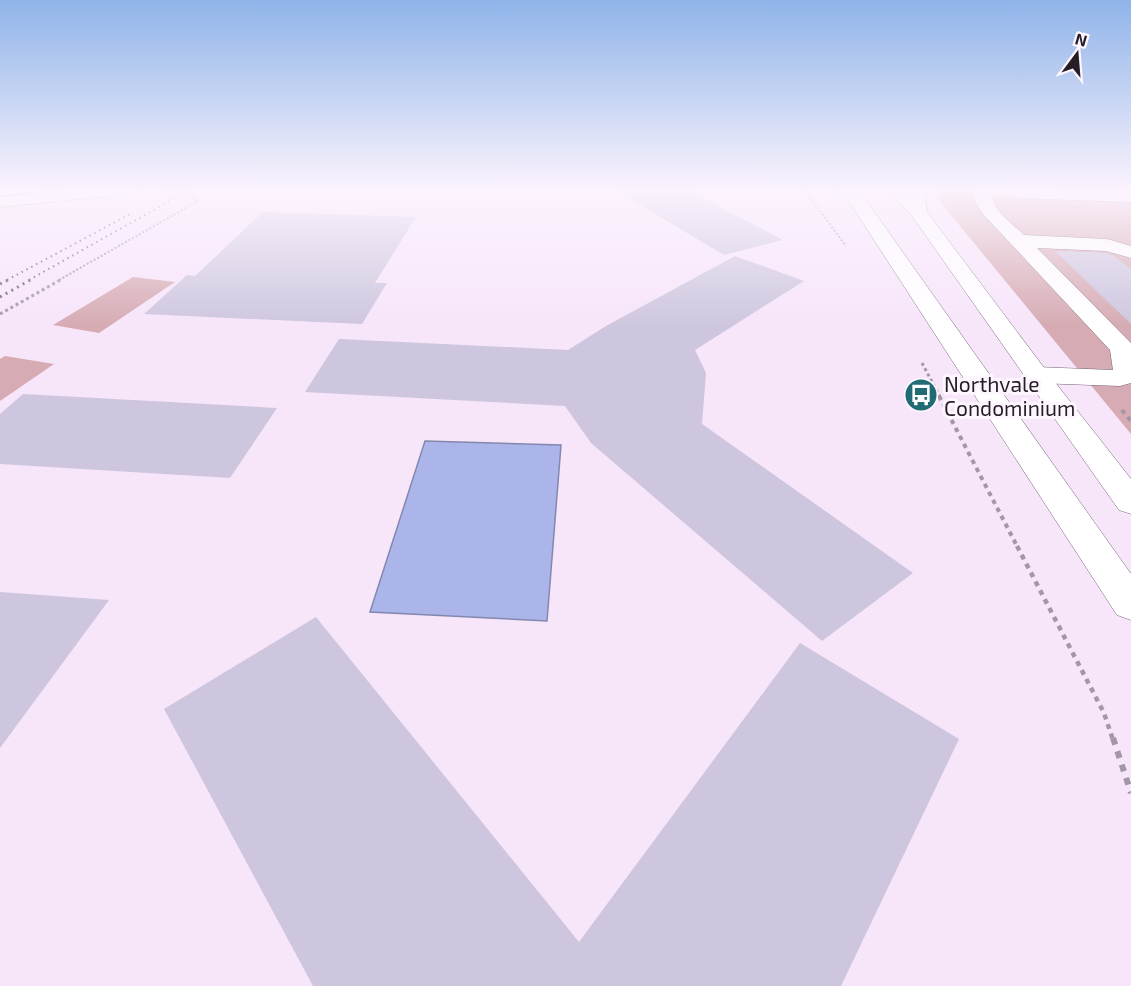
<svg xmlns="http://www.w3.org/2000/svg" width="1131" height="986" viewBox="0 0 1131 986" font-family="'Exo 2',sans-serif">
<style>
.green{fill:#d6abb3}
.water{fill:#abb5ea;stroke:#8388af;stroke-width:1.5}
.building{fill:#cdc6de}
.lines{fill:none;stroke-linecap:round;stroke-linejoin:round}
.minor-casing{stroke:#756578;stroke-width:1}
.major-casing{stroke:#756578;stroke-width:1}
.highway-casing{stroke:#756578;stroke-width:1}
.path-far4{stroke:#a396a6;stroke-width:2;stroke-dasharray:2 2;stroke-linecap:butt}
.path-far3{stroke:#a396a6;stroke-width:3;stroke-dasharray:3 3;stroke-linecap:butt}
.path-far2{stroke:#a396a6;stroke-width:4;stroke-dasharray:4.5 4.5;stroke-linecap:butt}
.path-far1{stroke:#a396a6;stroke-width:4.5;stroke-dasharray:5 5;stroke-linecap:butt}
.path{stroke:#a396a6;stroke-width:6;stroke-dasharray:7 7;stroke-linecap:butt}
.minor{fill:#fff;fill-rule:evenodd}
.major{fill:#fff;fill-rule:evenodd}
.highway{fill:#fff;fill-rule:evenodd}
.rail-far1{stroke:#706572;stroke-width:2;stroke-dasharray:1.5 4;stroke-linecap:butt}
.rail{stroke:#706572;stroke-width:3;stroke-dasharray:2 4.5;stroke-linecap:butt}
.labels{text-anchor:middle;dominant-baseline:central;stroke-width:6;stroke-linejoin:round;paint-order:stroke}
.poi-label{font-size:21px;fill:#251e26;stroke:#fef6ff;text-anchor:start}
</style>
<rect width="100%" height="100%" fill="#f7e5fa"/>
<!-- green -->
<g class="green">
<path d="M940,188H1131V434L942,204L939,196Z"/>
<path d="M133,277L175,282L99,333L53,325Z"/>
<path d="M5,356L54,364L0,401V359Z"/>
</g>
<!-- water -->
<path class="water" d="M425,441L561,445L547,621L370,612Z"/>
<!-- building -->
<g class="building">
<path d="M612,188H684L783,240L724,255Z"/>
<path d="M263,212L416,217L375,283H387L362,324L144,314L187,275L195,276Z"/>
<path d="M1055,251L1106,253L1114,256L1131,269V324Z"/>
<path d="M735,256L804,281L695,350L706,373L702,424L913,573L822,641L591,443L565,406L305,392L339,339L568,350L606,326Z"/>
<path d="M23,394L277,408L230,478L0,464V414Z"/>
<path d="M0,592L109,600L0,748Z"/>
<path d="M316,617L579,942L800,643L959,739L841,986H313L164,709Z"/>
</g>
<g class="lines">
<!-- minor casing -->
<g class="minor-casing">
<path id="minor" d="M980,188L1131,192V202L1019,198L997,193L992,196C993,211 1014,225 1024,235L1107,239L1131,246V258L1106,251L1037,248L1131,343V383L1120,386L1036,383L1027,381L1023,375L1027,369L1036,367L1113,370L1110,350L983,214L974,199L975,193Z"/>
</g>
<!-- major casing -->
<g class="major-casing">
<g id="major">
<path d="M83,188H144L136,193L0,207V197Z"/>
<path d="M838,188H856L865,199L1131,574V620L1117,615L852,206Z"/>
<path d="M886,188H904L924,208L1054,381L1131,479V514L1119,510L912,216Z"/>
</g>
</g>
<!-- highway casing -->
<g class="highway-casing">
<path id="highway" d="M906,188H923L927,212L924,216H912Z"/>
</g>
<!-- path-far4 -->
<g class="path-far4">
<path d="M803,188L846,246"/>
<path d="M59,280L198,201L177,191L165,192"/>
</g>
<!-- path-far3 -->
<g class="path-far3">
<path d="M0,314L62,279"/>
<path d="M922,363L940,397"/>
</g>
<!-- path-far2 -->
<g class="path-far2">
<path d="M939,396L1018,548"/>
<path d="M1122,410L1131,421"/>
</g>
<!-- path-far1 -->
<path class="path-far1" d="M1017,546L1104,713L1113,740"/>
<!-- path -->
<path class="path" d="M1113,738L1131,793"/>
<!-- minor -->
<use href="#minor" class="minor"/>
<!-- major -->
<use href="#major" class="major"/>
<!-- highway -->
<use href="#highway" class="highway"/>
<!-- rail-far1 -->
<g class="rail-far1">
<path d="M7,280L132,213"/>
<path d="M29,280L193,188"/>
</g>
<!-- rail -->
<g class="rail">
<path d="M0,284L10,279"/>
<path d="M0,297L32,279"/>
</g>
</g>
<!-- sky -->
<linearGradient id="sky" x2="0" y2="1"><stop stop-color="#8fb4e9"/><stop offset="0.58" stop-color="#fbf3fd"/><stop offset="1" stop-color="#fbf3fd" stop-opacity="0"/></linearGradient>
<rect width="1131" height="326" fill="url(#sky)"/>
<!-- icons -->
<defs>
<g id="bus-disc" transform="scale(1.725)"><circle r="9.5" fill="#216b75" stroke="#fef6ff"/><path d="M-5-6H5V4H4V6H2V4H-2V6H-4V4H-5ZM-3.5-4V0h7V-4ZM-3.5 1.2v1.5H-2V1.2ZM2 1.2v1.5H3.5V1.2Z" fill="#fff"/></g>
</defs>
<g fill-rule="evenodd">
<use href="#bus-disc" x="921" y="395"/>
</g>
<g class="labels">
<!-- poi labels -->
<g class="poi-label">
<text x="944" y="383">Northvale<tspan x="944" dy="24">Condominium</tspan></text>
</g>
</g>
<!-- north arrow -->
<g transform="translate(1077 54) rotate(16)" stroke="#fef6ff" stroke-width="4.5" paint-order="stroke">
<path d="M0-4.5L10 22L0 15L-10 22Z" fill="#251e26"/>
<text y="-9" font-size="16" font-weight="bold" text-anchor="middle" fill="#251e26">N</text>
</g>
</svg>
